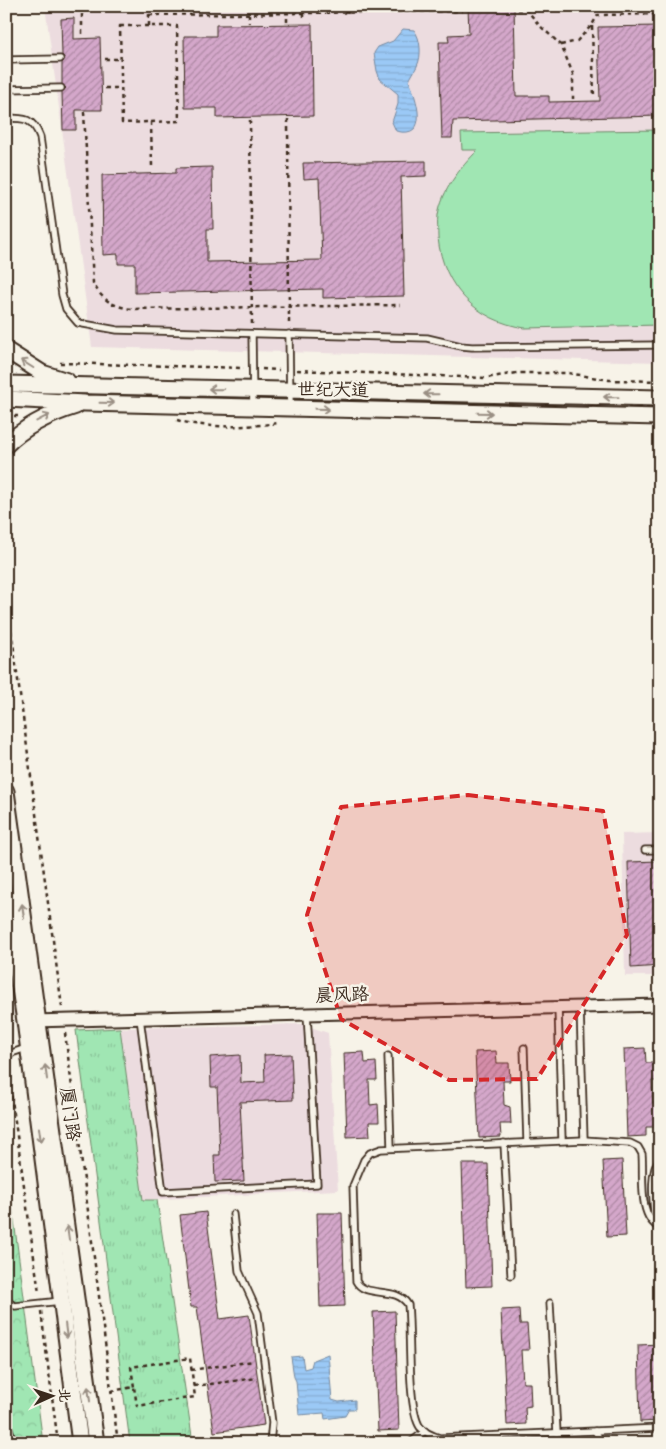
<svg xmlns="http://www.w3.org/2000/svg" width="666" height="1449" viewBox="0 0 666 1449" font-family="Pangolin,'LXGW WenKai TC',sans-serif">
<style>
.built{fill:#ecdcdf}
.grass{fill:url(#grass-tufts);stroke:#6e8868}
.park{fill:url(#park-crowns);stroke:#6e8868}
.pitch{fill:#a0e6b3;stroke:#6e8868}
.water{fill:url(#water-rules);stroke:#7589a0}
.building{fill:url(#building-hatch);stroke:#3b2a1e}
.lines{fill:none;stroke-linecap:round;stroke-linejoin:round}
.service-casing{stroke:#3b2a1e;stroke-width:9}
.pedestrian-casing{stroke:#3b2a1e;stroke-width:12}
.minor-casing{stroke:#3b2a1e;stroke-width:15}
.tertiary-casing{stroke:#3b2a1e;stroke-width:19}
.path{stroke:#3b2a1e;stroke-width:2.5;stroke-dasharray:4 4;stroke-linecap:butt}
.service{stroke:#f7f3e8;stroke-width:5.5}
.pedestrian{stroke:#f7f3e8;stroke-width:9}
.minor{stroke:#f7f3e8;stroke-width:11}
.tertiary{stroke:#f7f3e8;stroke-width:15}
.oneway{stroke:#998e83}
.marked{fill:#d62828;fill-opacity:0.2;stroke:#d62828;stroke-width:4;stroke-dasharray:10 6;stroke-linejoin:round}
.labels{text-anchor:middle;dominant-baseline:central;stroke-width:5;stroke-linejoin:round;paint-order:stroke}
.street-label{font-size:18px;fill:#3b2a1e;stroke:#f7f3e8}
</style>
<defs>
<pattern id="grass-tufts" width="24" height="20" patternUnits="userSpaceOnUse" patternTransform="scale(1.25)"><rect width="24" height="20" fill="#a0e6b3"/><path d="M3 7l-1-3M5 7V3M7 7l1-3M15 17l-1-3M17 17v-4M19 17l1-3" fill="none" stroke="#8bc59a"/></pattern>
<pattern id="park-crowns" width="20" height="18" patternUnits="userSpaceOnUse" patternTransform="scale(1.25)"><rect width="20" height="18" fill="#a0e6b3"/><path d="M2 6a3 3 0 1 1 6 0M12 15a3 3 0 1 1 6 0" fill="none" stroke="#8bc59a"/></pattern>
<pattern id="water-rules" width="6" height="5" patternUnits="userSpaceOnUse" patternTransform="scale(1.25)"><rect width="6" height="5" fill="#9bc9f6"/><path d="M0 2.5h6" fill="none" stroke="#86add2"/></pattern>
<pattern id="building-hatch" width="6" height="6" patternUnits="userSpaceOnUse" patternTransform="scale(1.25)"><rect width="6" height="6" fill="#d4a7ca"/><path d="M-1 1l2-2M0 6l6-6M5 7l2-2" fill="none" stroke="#ad88a3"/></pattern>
</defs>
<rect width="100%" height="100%" fill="#f7f3e8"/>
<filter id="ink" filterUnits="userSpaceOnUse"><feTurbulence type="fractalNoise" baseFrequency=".02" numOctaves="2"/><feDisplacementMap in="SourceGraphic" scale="10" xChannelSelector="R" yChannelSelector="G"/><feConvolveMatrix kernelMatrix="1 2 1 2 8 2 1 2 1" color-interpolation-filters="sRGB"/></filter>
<g filter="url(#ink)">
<!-- built -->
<g class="built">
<path d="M45,6H660V362L92,347Z"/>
<path d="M660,833V976H625L622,834Z"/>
<path d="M302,1024L328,1033L338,1190L143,1200L120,1028Z"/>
</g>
<!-- grass -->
<path class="grass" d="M120,1028L143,1200H157L193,1443H130L76,1030Z"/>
<!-- park -->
<path class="park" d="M6,1159L43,1443H6Z"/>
<!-- pitch -->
<path class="pitch" d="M660,130V325L525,328C477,321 443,287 438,238C438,231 437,222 438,215C442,190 460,168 478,150H462L461,133Z"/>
<!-- water -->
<g class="water">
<path d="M403,29L414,30C421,39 422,56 417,66C414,72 411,76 409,81C416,97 431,140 396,131L392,122L398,104V94L380,79L377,71L374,53L378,47L393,41Z"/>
<path d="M328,1354L332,1400L339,1402L355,1400V1409H349L345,1416L325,1419L324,1413L299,1415L296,1381L294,1377L291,1357L302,1356L304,1369L311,1367L313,1360Z"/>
</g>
<!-- building -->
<g class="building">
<path d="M468,6H514L516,96H549V102L600,101L598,27L660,26V116L453,121L452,138H442L439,42H449L448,35L469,34Z"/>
<path d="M74,18V39L100,38L102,110H76V130H63L62,92L66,88L62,84V63L65,59L62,55L61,19Z"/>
<path d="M312,24L313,116L217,118V108H185L184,36H216V25Z"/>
<path d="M426,161V176L401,177L404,296L323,298V289L135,293V264H118V254L103,255L102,175L176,173V168L212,167L213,229H207V262L322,260L319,178L304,179L303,163Z"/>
<path d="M660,861V966L631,968L628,862Z"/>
<path d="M645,1048L646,1063H659V1081H652L653,1103H659L660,1127H646V1136L627,1137L624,1049Z"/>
<path d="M496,1051L497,1063H509L510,1081H503L504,1105L510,1107L511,1124H500L501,1137L479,1138L475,1052Z"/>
<path d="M364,1052L365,1063L376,1062L377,1080H369L370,1105L378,1104L379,1122H369L370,1136L347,1137L344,1053Z"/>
<path d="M291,1054L293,1100L240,1102L244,1181L215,1182L214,1155H220L217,1087H211L210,1057L240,1055L241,1083L265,1082L264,1055Z"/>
<path d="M622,1160L626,1236L607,1237L603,1161Z"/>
<path d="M462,1164H488L492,1286L466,1287Z"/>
<path d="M206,1212L220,1319L249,1315L264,1425L214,1432L197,1307H191L180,1215Z"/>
<path d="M317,1213H342L345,1306L320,1307Z"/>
<path d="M519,1309L520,1324H527L529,1350H521L523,1383H530L531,1406L525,1407L526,1424L507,1425L501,1310Z"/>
<path d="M395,1311L399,1430L378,1431L373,1312Z"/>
<path d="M660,1344V1421L640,1422L638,1345Z"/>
</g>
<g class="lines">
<!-- service casing -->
<g class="service-casing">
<g id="service">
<path d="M6,60L60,59"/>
<path d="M6,89L61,88"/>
<path d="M6,118C25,118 33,118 40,137L62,295L66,309L78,323L117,330L427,338L461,346L472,347L660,345"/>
<path d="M252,334L253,406"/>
<path d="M289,334L290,407"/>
<path d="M645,850H660"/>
<path d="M558,1007L562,1140"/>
<path d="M580,1007L584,1140"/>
<path d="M140,1018L163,1192L317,1184L307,1014"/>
<path d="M524,1048L527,1142"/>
<path d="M6,1055L26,1048"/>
<path d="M388,1056L391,1148"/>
<path d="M504,1143L511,1275"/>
<path d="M233,1214L239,1271L258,1313L272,1423L270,1443"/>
<path d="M655,1224C654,1206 648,1173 660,1158"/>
<path d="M660,1228C637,1217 644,1176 642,1154L638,1147L630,1143L584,1140L381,1149L370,1153L364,1160L353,1186L356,1281C365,1299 397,1285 408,1305C411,1331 407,1408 420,1427C425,1433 433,1436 440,1438L660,1428"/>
<path d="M6,1298L10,1303L15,1306L61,1301"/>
<path d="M550,1303L557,1433"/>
<path d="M595,1431L602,1443"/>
<path d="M410,1443L425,1431"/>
</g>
</g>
<!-- pedestrian casing -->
<g class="pedestrian-casing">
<path id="pedestrian" d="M6,1424L12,1443"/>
</g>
<!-- minor casing -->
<g class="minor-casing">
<path id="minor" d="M32,1021L660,1005"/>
</g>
<!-- tertiary casing -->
<g class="tertiary-casing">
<g id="tertiary">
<path d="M6,350L42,373L67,381"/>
<path d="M6,384L660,398"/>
<path d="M6,399L85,403L660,417"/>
<path d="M6,445C26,425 50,414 76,406"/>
<path d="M6,791L96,1443"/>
<path d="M6,897L25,1021L80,1443"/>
</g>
</g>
<!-- path -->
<g class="path">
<path d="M82,6V35"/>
<path d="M149,6V26"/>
<path d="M598,6V15"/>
<path d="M517,10H527L539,25L561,45L573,74V99"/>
<path d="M304,13V21"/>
<path d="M249,14V23"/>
<path d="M149,15L463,11"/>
<path d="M287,22V14"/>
<path d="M120,26H177L179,121L122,123Z"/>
<path d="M592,26L594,98"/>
<path d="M561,45L577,41L592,25L598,15L660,14"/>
<path d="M105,59H121"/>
<path d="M105,88H121"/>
<path d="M84,112L93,283C102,300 112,306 131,309L400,305"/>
<path d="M288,119L289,325"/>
<path d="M250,120L252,326"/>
<path d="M151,122L152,167"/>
<path d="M60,363L244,368"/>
<path d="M262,369L279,370"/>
<path d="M297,370L485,378L517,373H568L609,380L660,381"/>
<path d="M6,416H20"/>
<path d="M177,420C204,429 250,427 278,423"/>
<path d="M6,591L62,1007"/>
<path d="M65,1033L118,1443"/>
<path d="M7,1064L39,1293"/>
<path d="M41,1311L58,1443"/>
<path d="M191,1370L254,1361"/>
<path d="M194,1386L257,1378"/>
<path d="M111,1391L134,1387L137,1406L195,1397L190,1358L131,1367L134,1387"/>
</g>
<!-- service -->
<use href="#service" class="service"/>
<!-- pedestrian -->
<use href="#pedestrian" class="pedestrian"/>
<!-- minor -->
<use href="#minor" class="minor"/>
<!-- tertiary -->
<use href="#tertiary" class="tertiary"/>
</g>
<!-- one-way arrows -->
<defs><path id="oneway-shaft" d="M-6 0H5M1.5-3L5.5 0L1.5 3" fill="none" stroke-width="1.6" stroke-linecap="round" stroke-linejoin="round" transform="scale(1.25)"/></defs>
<g class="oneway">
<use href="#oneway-shaft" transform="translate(27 364) rotate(-148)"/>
<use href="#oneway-shaft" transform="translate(216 389) rotate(-179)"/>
<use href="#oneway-shaft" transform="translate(431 394) rotate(-179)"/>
<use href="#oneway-shaft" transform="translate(611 397) rotate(-179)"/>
<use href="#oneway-shaft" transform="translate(107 403) rotate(1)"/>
<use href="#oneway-shaft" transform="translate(322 409) rotate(1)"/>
<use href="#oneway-shaft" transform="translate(485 413) rotate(1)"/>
<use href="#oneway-shaft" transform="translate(43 418) rotate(-27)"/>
<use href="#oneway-shaft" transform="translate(23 911) rotate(-98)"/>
<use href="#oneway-shaft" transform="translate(46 1072) rotate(-98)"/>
<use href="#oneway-shaft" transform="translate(40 1135) rotate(82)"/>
<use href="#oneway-shaft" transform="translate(68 1233) rotate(-98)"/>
<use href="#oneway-shaft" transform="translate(66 1331) rotate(83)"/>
<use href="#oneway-shaft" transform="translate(89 1394) rotate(-98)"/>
</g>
</g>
<!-- marked area -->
<path class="marked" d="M468,795L603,811L627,935L537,1079L449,1080L341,1019L307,915L341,807Z"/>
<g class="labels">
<!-- street labels -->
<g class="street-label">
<text transform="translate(333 390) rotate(1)">世纪大道</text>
<text transform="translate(342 995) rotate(-2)">晨风路</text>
<text transform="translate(70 1114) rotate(82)">厦门路</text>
</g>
</g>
<!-- margin -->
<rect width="666" height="1449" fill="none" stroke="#f7f3e8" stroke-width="25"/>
<rect x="12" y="12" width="641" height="1424" fill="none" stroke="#3b2a1e" stroke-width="2" filter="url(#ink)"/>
<!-- north arrow -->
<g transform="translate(52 1396) rotate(87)" stroke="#f7f3e8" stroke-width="4" paint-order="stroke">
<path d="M0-4L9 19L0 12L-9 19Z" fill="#3b2a1e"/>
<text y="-8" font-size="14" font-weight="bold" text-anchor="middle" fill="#3b2a1e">北</text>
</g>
</svg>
